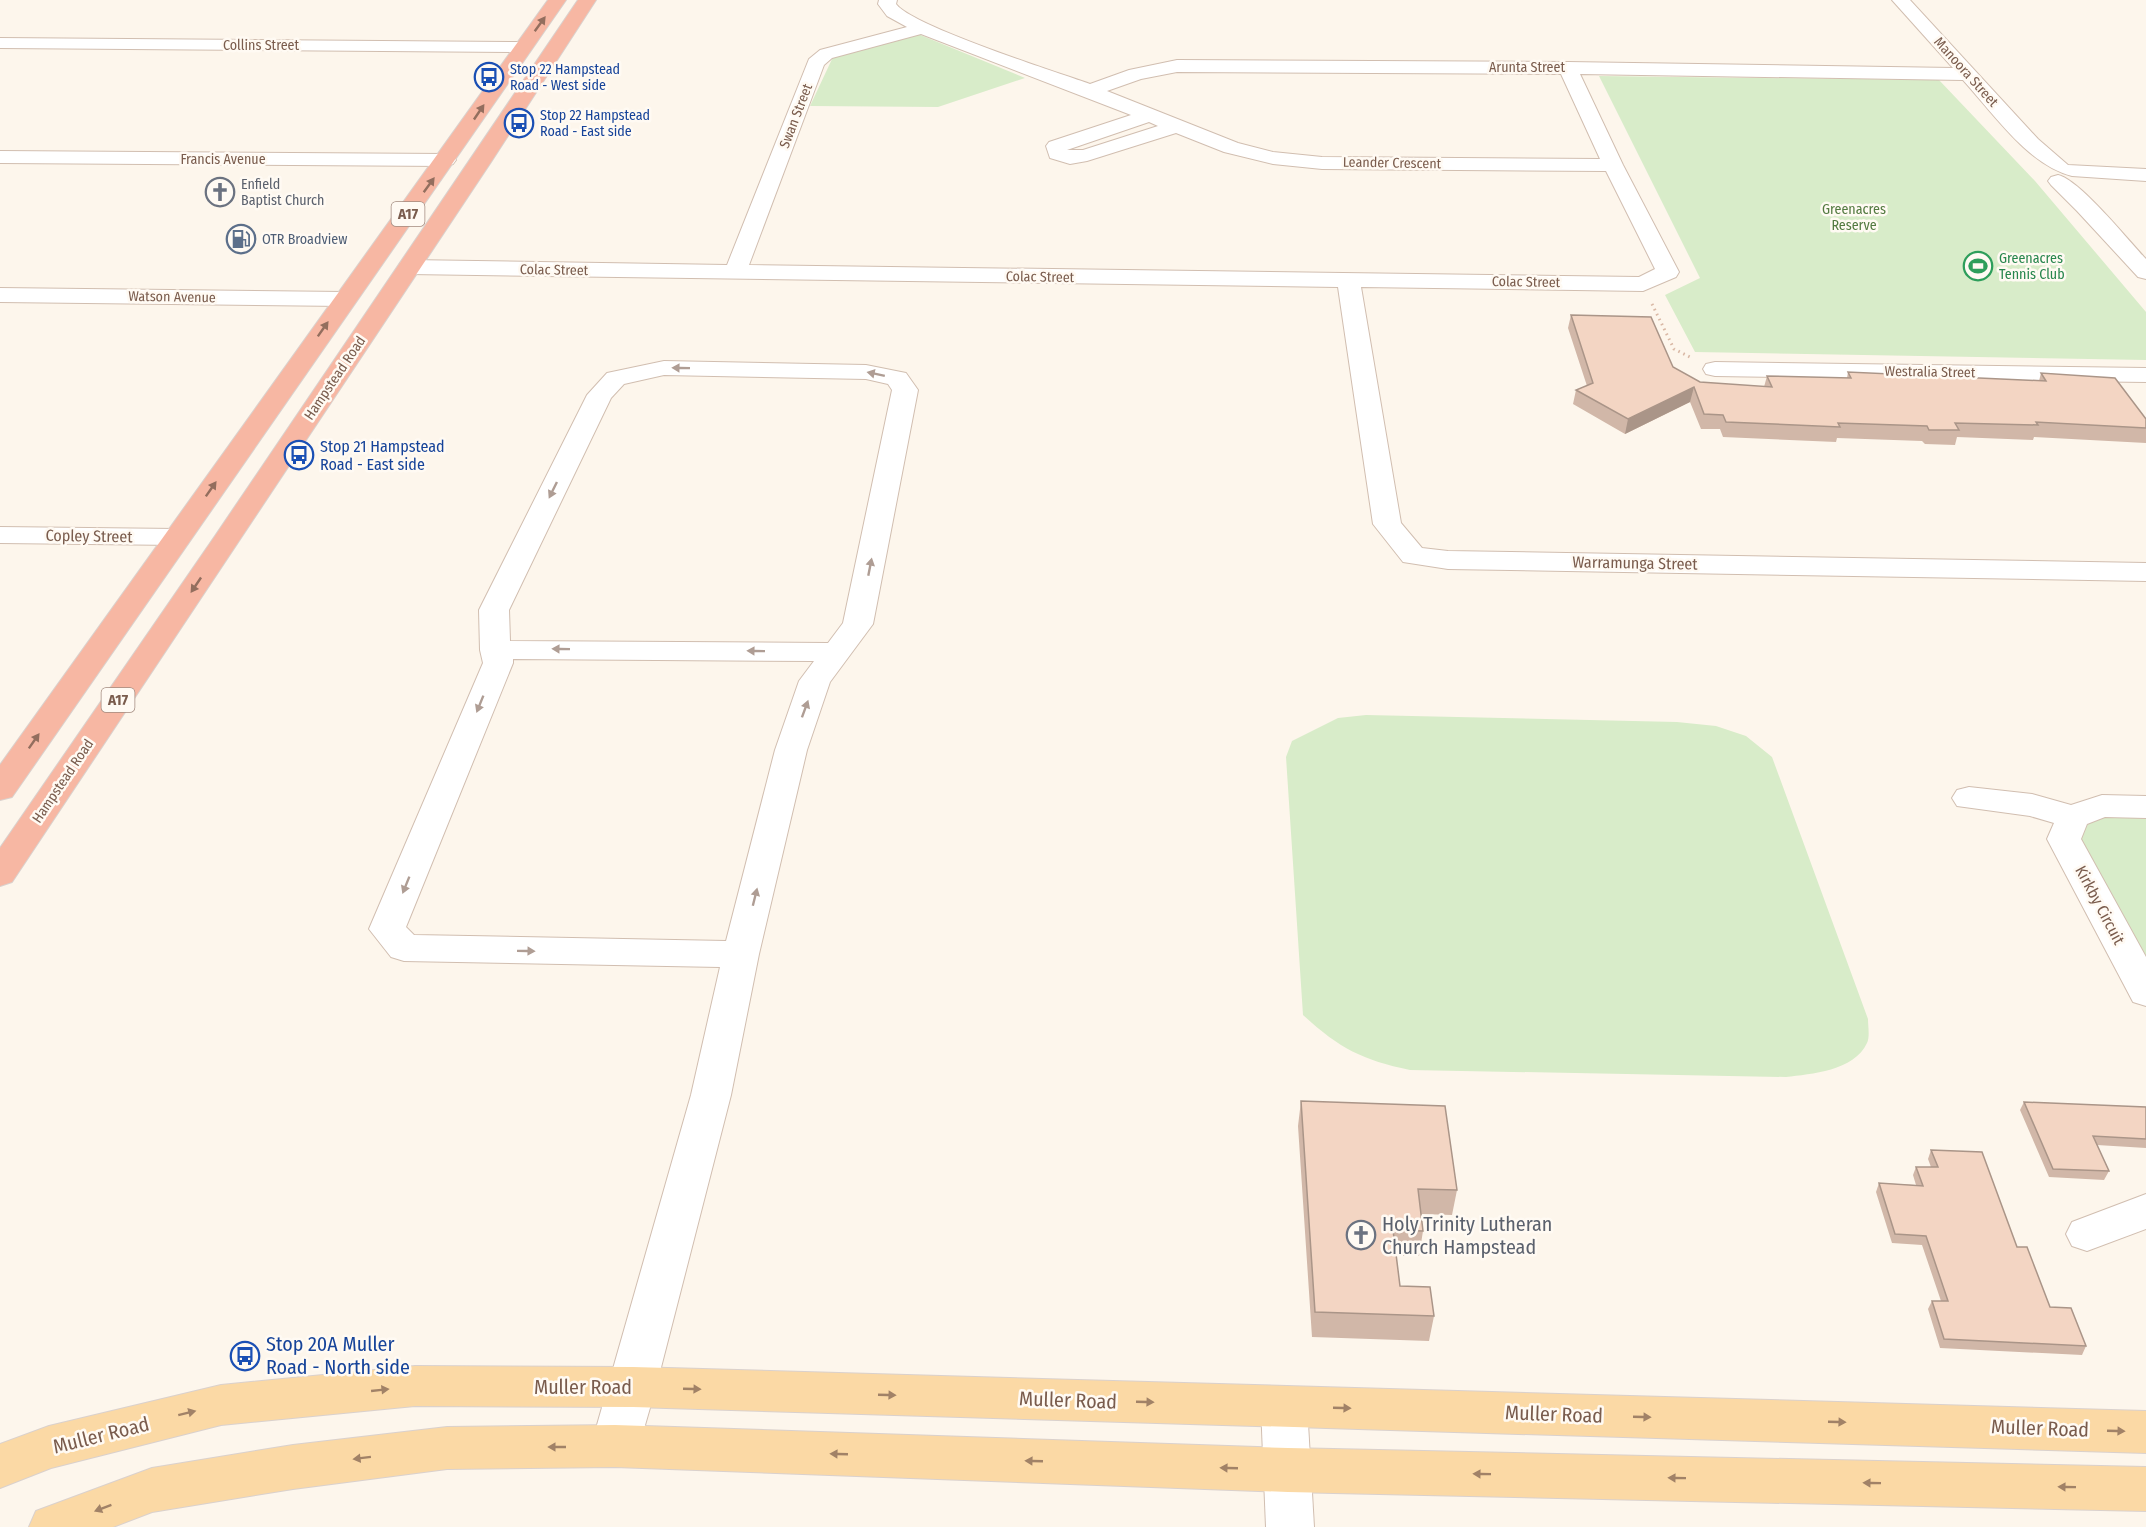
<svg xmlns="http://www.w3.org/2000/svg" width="2146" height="1527" viewBox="0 0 2146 1527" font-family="'Fira Sans Condensed',sans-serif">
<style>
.green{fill:#d8ecc9}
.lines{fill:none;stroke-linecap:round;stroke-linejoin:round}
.minor-casing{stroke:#d1beb0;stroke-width:2}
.major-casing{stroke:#dad1cd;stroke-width:2}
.highway-casing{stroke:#dad1cd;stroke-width:2}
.path{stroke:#d9b8a5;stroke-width:3;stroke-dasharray:1.5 4;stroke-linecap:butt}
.minor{fill:#fff;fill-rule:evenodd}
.major{fill:#fbd9a5;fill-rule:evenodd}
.highway{fill:#f7b7a3;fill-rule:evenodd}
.wall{fill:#d1b7a8}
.shaded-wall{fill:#aa9588}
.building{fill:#f3d5c3;stroke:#aa9588;stroke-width:1.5}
.oneway{fill:#936e5e}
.oneway2{fill:#af9d94}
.oneway3{fill:#a18267}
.labels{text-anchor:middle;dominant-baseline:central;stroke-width:5;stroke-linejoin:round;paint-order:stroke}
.far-street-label{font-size:14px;fill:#7a5c4d;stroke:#fffaf3}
.far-transit-label{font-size:14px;fill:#164399;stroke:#fffaf3;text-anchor:start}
.far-worship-label{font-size:14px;fill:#5b616d;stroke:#fffaf3;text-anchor:start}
.far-park-label{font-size:14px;fill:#537a41;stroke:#fffaf3}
.far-service-label{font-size:14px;fill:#4e5e75;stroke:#fffaf3;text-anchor:start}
.far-leisure-label{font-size:14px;fill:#27864d;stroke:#fffaf3;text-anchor:start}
.shield{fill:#fffaf3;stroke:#a28b7f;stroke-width:1.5}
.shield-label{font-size:15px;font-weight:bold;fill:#7a5c4d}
.transit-label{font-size:16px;fill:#164399;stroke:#fffaf3;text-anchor:start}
.street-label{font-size:16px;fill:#7a5c4d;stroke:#fffaf3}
.near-worship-label{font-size:20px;fill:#5b616d;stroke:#fffaf3;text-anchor:start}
.near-transit-label{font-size:20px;fill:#164399;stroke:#fffaf3;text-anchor:start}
.near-street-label{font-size:20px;fill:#7a5c4d;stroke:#fffaf3}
</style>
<rect width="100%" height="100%" fill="#fdf6ec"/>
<!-- green -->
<g class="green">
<path d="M918,34L1025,78L938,107L810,106L833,57Z"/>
<path d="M1599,76L1939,80L2035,181L2146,312V360L1695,352L1665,295L1700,278Z"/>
<path d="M1366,715L1677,722L1716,726L1746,736L1772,757L1868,1019C1868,1026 1870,1037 1867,1043C1854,1071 1811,1074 1786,1077L1410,1070C1362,1060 1339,1048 1303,1015L1286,757L1292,741L1338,718Z"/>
<path d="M2146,807V992L2064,839L2073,817Z"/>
</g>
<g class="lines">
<!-- minor casing -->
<g class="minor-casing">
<g id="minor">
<path d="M879,0H897L896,4C912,26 1056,72 1090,84L1129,70L1177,60L1568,62L1953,68L1892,0H1910L2038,139L2068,165L2146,169V181L2072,176C2028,165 1994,114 1963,80L1580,74L1623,165L1679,272L1676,277L1643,291L1361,287L1401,523L1422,548L1448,551L2146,563V581L1448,569L1403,562L1373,524L1338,287L409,274L401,272L398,267L401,262L409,260L727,265L809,59L820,50L907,27L887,16L878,4ZM921,34L1131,115L1049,142L1046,146L1050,158L1070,164L1087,161L1176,133L1224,152L1273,164L1322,169L1606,171L1655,269L1639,277L749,265L824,65L832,58ZM1177,72L1561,74L1600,159L1322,157L1273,152L1238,143L1107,91L1141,79ZM1149,122L1158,126L1083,150H1067Z"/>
<path d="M0,38L523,42L529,43L532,47L529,51L523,52L0,48Z"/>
<path d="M0,151L446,154L453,156L456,160L453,164L446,166L0,163Z"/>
<path d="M2058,175C2080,180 2128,240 2146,259V279L2138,277L2077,211L2051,185L2048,181L2051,177Z"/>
<path d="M0,288L344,292L352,294L356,299L352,304L344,306L0,302Z"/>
<path d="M664,361L866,365L906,373L918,390L873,624L830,682L807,750L759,954L731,1095L656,1387L639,1446L632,1461L615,1467L598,1461L591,1446L691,1095L720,967L404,961L391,957L369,929L483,663L480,650L479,610L587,395L607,373ZM664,375L866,379L888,384L892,390L843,623L828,643L510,641L509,610L611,398L624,384ZM513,659L814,661L799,681L775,750L726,941L414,935L406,927L513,663Z"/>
<path d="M1715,362L2146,368V382L1715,376L1706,374L1703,369L1706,364Z"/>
<path d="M0,527L177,529L187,531L191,537L187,543L177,545L0,543Z"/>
<path d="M1969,787L2032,794L2071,805L2102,795L2146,796V818L2105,817L2087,824L2081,839L2146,957V1006L2133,1002L2047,839L2054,823L2030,816L1957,806L1952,798L1957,790Z"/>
<path d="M2146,1194V1229L2087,1251L2072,1246L2066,1234L2072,1222Z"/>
<path d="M1284,1386L1300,1392L1307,1406L1314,1527H1266L1261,1406L1268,1392Z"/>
</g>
</g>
<!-- major casing -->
<g class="major-casing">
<g id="major">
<path d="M415,1366L633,1367L2146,1411V1453L633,1407L415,1406L221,1425L51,1468L0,1488V1444L49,1426L221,1385Z"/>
<path d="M615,1425L1288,1448L2146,1467V1511L1288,1492L615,1467L447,1469L293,1489L152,1512L113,1527H29L36,1511L152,1468L293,1445L447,1427Z"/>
</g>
</g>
<!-- highway casing -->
<g class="highway-casing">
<g id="highway">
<path d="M548,0H566L12,797L0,800V765Z"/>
<path d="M578,0H596L491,162L12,882L0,886V848L215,536Z"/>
</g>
</g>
<!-- path -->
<path class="path" d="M1652,304L1674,349L1692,358"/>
<!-- minor -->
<use href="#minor" class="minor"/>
<!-- major -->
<use href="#major" class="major"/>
<!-- highway -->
<use href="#highway" class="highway"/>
</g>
<!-- wall -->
<g class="wall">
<path d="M1571,315L1700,382L1764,387L1767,376L1847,378L1848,372L2039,381L2041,373L2146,419V443L2034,437L2033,440L1957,437L1955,445L1925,444L1922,441L1837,438L1836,442L1723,437L1720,429H1701L1690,402L1625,434L1573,404L1576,390L1587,386L1568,328Z"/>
<path d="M1301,1101L1457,1190L1452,1215L1421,1214L1423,1231L1419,1256H1396L1400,1286L1434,1316L1429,1341L1312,1337L1298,1126Z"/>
<path d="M2024,1102L2146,1107V1148L2097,1145L2109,1171L2104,1180L2049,1177L2020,1110Z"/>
<path d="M1931,1150L2017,1247L2050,1307L2086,1346L2082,1355L1940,1348L1928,1309L1932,1301H1941L1922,1245L1892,1243L1876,1192L1879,1183L1916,1185L1913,1175L1916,1167H1931L1928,1159Z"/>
</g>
<!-- shaded-wall -->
<path class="shaded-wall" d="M1694,387L1690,402L1625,434L1628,419Z"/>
<!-- building -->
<g class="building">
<path d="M1571,315L1651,317L1673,367L1700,382L1772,387L1767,376L1851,378L1848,372L2046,381L2041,373L2115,378L2146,419V428L2036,422L2038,425L1955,423L1959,430H1929L1927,426L1838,423L1840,427L1726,422L1723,415L1704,414L1694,387L1628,419L1576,390L1593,383Z"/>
<path d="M1301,1101L1445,1106L1457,1190L1418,1189L1423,1231L1393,1230L1400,1286L1430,1287L1434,1316L1315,1312Z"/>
<path d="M2024,1102L2146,1107V1139L2093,1136L2109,1171L2053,1169Z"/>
<path d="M1931,1150L1982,1152L2017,1247H2027L2050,1307L2071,1308L2086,1346L1944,1339L1932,1301H1948L1926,1236L1895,1234L1879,1183L1923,1186L1916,1167H1938Z"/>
</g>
<!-- one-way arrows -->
<defs><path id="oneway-solid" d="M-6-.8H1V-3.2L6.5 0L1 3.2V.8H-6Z" transform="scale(1.5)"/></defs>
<g class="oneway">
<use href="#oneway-solid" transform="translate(540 24) rotate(-54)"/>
<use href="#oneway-solid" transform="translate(479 112) rotate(-56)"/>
<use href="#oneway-solid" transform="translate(429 185) rotate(-54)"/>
<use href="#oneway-solid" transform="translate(323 329) rotate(-55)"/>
<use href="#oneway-solid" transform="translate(211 489) rotate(-55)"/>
<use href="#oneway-solid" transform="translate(196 585) rotate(124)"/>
<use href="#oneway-solid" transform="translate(34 741) rotate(-55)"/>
</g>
<g class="oneway2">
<use href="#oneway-solid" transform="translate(681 368) rotate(-179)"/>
<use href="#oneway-solid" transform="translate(876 374) rotate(-168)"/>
<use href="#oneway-solid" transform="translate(553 490) rotate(116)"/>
<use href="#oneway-solid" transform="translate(870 567) rotate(-79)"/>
<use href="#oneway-solid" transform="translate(561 649) rotate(-179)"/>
<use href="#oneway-solid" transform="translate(756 651) rotate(-179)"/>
<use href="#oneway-solid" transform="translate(480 704) rotate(112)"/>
<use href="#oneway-solid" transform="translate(805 709) rotate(-70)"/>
<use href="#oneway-solid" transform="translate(406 885) rotate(112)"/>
<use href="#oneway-solid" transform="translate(755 897) rotate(-76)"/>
<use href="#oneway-solid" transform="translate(526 951) rotate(1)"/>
</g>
<g class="oneway3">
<use href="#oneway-solid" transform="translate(692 1389) rotate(2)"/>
<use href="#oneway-solid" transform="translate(380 1390) rotate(-6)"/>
<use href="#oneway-solid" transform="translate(887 1395) rotate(2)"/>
<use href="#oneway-solid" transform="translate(1145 1402) rotate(2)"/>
<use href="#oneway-solid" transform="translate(1342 1408) rotate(2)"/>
<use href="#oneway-solid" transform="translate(187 1413) rotate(-14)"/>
<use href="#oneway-solid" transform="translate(1642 1417) rotate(2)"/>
<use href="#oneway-solid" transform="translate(1837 1422) rotate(2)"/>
<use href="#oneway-solid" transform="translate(2116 1431) rotate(2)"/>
<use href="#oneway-solid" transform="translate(557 1447) rotate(180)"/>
<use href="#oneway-solid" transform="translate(839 1454) rotate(-178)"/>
<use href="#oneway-solid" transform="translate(362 1458) rotate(173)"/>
<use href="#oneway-solid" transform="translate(1034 1461) rotate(-178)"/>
<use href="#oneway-solid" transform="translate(1229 1468) rotate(-178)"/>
<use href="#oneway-solid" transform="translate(1482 1474) rotate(-179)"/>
<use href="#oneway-solid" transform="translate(1677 1478) rotate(-179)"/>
<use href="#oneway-solid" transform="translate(1872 1483) rotate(-179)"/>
<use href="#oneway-solid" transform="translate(2067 1487) rotate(-179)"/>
<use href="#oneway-solid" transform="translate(103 1508) rotate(159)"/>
</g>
<!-- icons -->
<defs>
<g id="bus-ring" transform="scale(1.5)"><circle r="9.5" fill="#fffaf3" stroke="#1a4fb4" stroke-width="1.5"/><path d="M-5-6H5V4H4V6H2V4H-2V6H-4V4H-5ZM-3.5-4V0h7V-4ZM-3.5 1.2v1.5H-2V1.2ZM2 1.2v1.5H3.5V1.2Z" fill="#1a4fb4"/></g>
<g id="church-ring" transform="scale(1.5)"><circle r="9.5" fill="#fffaf3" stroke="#6b7280" stroke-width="1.5"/><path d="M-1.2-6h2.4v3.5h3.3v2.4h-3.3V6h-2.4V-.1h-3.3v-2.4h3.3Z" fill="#6b7280"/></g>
<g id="fuel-ring" transform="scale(1.5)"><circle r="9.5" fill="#fffaf3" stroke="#5c6f8a" stroke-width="1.5"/><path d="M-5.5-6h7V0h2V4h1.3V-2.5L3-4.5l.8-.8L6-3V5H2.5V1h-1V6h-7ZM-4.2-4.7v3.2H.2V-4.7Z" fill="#5c6f8a"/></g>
<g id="stadium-ring" transform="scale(1.5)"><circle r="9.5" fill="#fffaf3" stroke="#2e9e5b" stroke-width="1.5"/><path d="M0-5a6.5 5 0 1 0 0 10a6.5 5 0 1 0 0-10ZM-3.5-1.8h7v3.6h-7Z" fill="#2e9e5b"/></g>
</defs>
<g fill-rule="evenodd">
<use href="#bus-ring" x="489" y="77"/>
<use href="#bus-ring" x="519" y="123"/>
<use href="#church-ring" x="220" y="192"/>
<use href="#fuel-ring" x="241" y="239"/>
<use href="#stadium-ring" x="1978" y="266"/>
<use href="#bus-ring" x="299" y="455"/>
<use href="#church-ring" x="1361" y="1235"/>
<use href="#bus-ring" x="245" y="1356"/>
</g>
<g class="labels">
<!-- far-street labels -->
<g class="far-street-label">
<text x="261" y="45">Collins Street</text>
<text x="1527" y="67">Arunta Street</text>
<text transform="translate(1966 72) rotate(48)">Manoora Street</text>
<text transform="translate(796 116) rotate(-69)">Swan Street</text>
<text x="223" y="159">Francis Avenue</text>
<text transform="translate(1392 163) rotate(1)">Leander Crescent</text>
<text transform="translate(554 270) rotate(1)">Colac Street</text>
<text transform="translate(1040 277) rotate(1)">Colac Street</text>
<text transform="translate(1526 282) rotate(1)">Colac Street</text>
<text transform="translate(172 297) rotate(1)">Watson Avenue</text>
<text transform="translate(1930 372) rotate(1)">Westralia Street</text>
<text transform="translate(335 378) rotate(-56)">Hampstead Road</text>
<text transform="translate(63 781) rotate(-56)">Hampstead Road</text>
</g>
<!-- far-transit labels -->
<g class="far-transit-label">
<text x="510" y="69">Stop 22 Hampstead<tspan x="510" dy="16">Road - West side</tspan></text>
<text x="540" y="115">Stop 22 Hampstead<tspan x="540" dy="16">Road - East side</tspan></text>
</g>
<!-- far-worship labels -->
<g class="far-worship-label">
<text x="241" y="184">Enfield<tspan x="241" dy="16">Baptist Church</tspan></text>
</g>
<!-- far-park labels -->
<g class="far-park-label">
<text x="1854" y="209">Greenacres<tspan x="1854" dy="16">Reserve</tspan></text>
</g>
<!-- far-service labels -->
<g class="far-service-label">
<text x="262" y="239">OTR Broadview</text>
</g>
<!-- far-leisure labels -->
<g class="far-leisure-label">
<text x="1999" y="258">Greenacres<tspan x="1999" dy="16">Tennis Club</tspan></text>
</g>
<!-- shield labels -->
<g class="shield">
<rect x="391.5" y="202" width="33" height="24" rx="4.5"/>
<rect x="101.5" y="688" width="33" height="24" rx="4.5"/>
</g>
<g class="shield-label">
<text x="408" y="214">A17</text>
<text x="118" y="700">A17</text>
</g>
<!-- transit labels -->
<g class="transit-label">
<text x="320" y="446">Stop 21 Hampstead<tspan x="320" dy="18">Road - East side</tspan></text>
</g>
<!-- street labels -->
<g class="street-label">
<text transform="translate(89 536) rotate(1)">Copley Street</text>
<text transform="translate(1635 563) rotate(1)">Warramunga Street</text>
<text transform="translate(2100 905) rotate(62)">Kirkby Circuit</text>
</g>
<!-- near-worship labels -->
<g class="near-worship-label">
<text x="1382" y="1224">Holy Trinity Lutheran<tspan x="1382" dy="23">Church Hampstead</tspan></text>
</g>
<!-- near-transit labels -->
<g class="near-transit-label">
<text x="266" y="1344">Stop 20A Muller<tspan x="266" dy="23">Road - North side</tspan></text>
</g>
<!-- near-street labels -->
<g class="near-street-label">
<text x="583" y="1387">Muller Road</text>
<text transform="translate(1068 1400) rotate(2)">Muller Road</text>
<text transform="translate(1554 1414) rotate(2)">Muller Road</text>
<text transform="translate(2040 1428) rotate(2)">Muller Road</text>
<text transform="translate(101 1435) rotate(-14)">Muller Road</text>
</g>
</g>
</svg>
